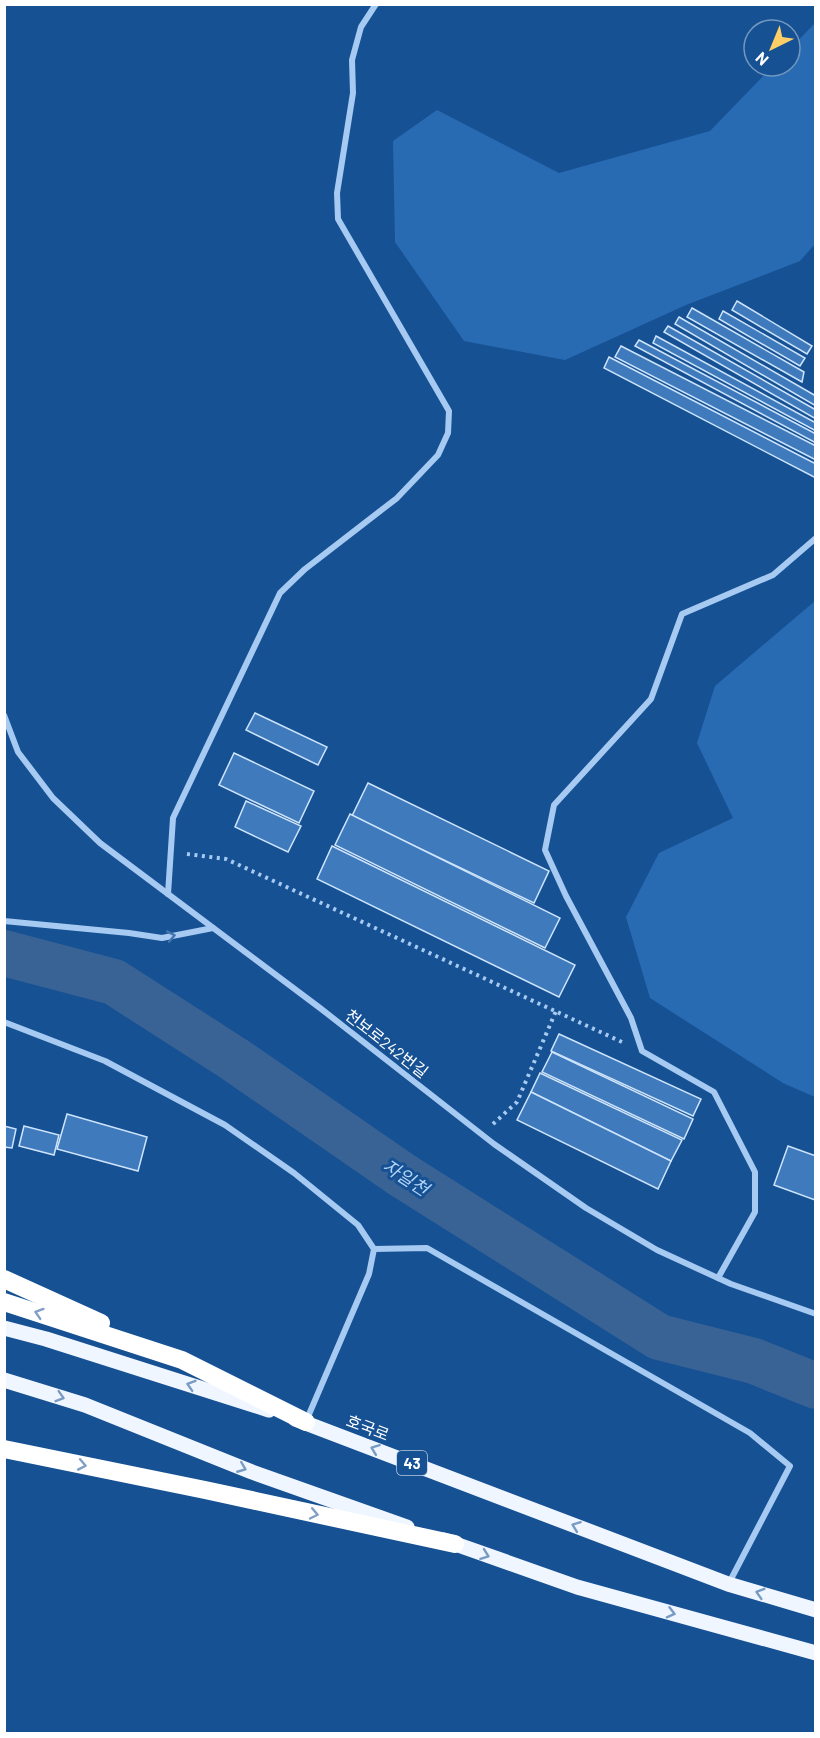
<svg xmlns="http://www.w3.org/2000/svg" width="820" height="1738" viewBox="0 0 820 1738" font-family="Barlow,'Noto Sans KR',sans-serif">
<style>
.green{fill:#296bb3}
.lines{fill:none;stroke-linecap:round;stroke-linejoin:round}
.river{stroke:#396394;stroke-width:46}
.building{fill:#3f7abc;stroke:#cde4fc;stroke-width:1.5}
.path{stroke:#a6caf1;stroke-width:4;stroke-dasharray:3 4.5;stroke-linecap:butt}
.street{stroke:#a6caf1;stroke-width:6}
.primary{stroke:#f0f6ff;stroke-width:15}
.highway{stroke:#fff;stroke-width:18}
.oneway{stroke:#4175b0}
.oneway2{stroke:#7f9fc4}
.oneway3{stroke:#789bc4}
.labels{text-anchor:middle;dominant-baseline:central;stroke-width:6;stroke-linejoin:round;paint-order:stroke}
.shield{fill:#165194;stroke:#b9cbdf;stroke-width:1.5}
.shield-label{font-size:15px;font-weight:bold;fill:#fff}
.street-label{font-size:16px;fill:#fff;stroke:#165194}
.water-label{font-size:18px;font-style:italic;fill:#b2d4f8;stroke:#165194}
</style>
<rect width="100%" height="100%" fill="#165194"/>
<!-- green -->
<g class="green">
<path d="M815,23V244L800,261L686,305L565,360L464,341L395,242L393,141L437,110L559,173L710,131L773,66H790V49Z"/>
<path d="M815,601V1097L783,1083L650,998L626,917L659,853L733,818L697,743L715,686Z"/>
</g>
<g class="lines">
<!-- river -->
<path class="river" d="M4,953L114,982L234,1059L402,1175L659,1337L754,1361L816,1386"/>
</g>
<!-- building -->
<g class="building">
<path d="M737,301L812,346L807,354L732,310Z"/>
<path d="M692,308L804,372L802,382L687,317Z"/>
<path d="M723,311L805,358L800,366L719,319Z"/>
<path d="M679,317L816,396V406L675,324Z"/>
<path d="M668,326L816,410V419L664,332Z"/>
<path d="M656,336L816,423V431L653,343Z"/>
<path d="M639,340L816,434V443L635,346Z"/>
<path d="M621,346L816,446V460L615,357Z"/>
<path d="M609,357L816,464V478L604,368Z"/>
<path d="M255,713L327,747L318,765L246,730Z"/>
<path d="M234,753L314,791L299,823L219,785Z"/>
<path d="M368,783L549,871L534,903L352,816Z"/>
<path d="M246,801L301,826L288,852L235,827Z"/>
<path d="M350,814L560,918L545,948L335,845Z"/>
<path d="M332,846L575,965L559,997L317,879Z"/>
<path d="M559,1034L701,1099L693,1116L551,1051Z"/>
<path d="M552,1052L693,1119L684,1139L542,1072Z"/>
<path d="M540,1073L682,1140L671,1161L531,1092Z"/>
<path d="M531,1092L671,1161L658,1189L517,1120Z"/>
<path d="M67,1114L147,1137L138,1171L57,1149Z"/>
<path d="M4,1126L16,1129L12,1148L4,1147Z"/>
<path d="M24,1126L59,1135L54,1155L19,1146Z"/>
<path d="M788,1146L816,1156L815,1200L774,1185Z"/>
</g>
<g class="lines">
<!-- path -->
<g class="path">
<path d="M187,854L226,859L622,1042"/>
<path d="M493,1124L517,1102L556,1011"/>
</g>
<!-- street -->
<g class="street">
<path d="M4,715L18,752L53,798L100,843L320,1008L494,1144L586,1208L657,1250L731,1284L816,1314"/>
<path d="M168,894L173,818L280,593L305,569L397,498L438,455L448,433L449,411L338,219L337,193L353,93L352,60L361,27L376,4"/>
<path d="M4,921L129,933L162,938L213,928"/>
<path d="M4,1022L105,1061L225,1125L294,1173L358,1225L374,1249L369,1274L307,1419"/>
<path d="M374,1249L427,1248L750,1433L790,1466L729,1583"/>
<path d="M718,1278L755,1212V1172L714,1092L642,1051L631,1018L566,896L545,850L554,805L651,699L682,614L773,575L816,538"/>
</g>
<!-- primary -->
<g class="primary">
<path d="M4,1328L46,1339L269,1410"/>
<path d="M4,1380L85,1405L252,1472L407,1527"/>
<path d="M295,1419L728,1584L816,1610"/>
<path d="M444,1540L577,1587L816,1653"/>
</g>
<!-- highway -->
<g class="highway">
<path d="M4,1279L101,1323"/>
<path d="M4,1302L182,1360L306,1422"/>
<path d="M4,1449L205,1490L455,1544"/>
</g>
</g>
<!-- one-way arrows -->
<defs><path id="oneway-chevron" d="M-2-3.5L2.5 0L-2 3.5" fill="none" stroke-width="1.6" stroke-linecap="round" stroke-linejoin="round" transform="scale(1.5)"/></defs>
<use class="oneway" href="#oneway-chevron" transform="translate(171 936) rotate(-11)"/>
<g class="oneway2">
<use href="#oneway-chevron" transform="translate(39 1313) rotate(-162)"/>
<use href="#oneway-chevron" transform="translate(82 1465) rotate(11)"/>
<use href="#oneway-chevron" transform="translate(314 1514) rotate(12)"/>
</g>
<g class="oneway3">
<use href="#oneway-chevron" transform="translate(191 1385) rotate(-162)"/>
<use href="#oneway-chevron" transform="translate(60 1397) rotate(17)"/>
<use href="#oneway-chevron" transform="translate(375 1449) rotate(-159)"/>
<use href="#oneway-chevron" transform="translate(242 1468) rotate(22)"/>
<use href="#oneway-chevron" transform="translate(576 1526) rotate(-159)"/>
<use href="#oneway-chevron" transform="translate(485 1555) rotate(20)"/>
<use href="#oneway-chevron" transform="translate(760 1593) rotate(-163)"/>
<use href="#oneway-chevron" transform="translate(671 1613) rotate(15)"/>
</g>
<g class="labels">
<!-- shield labels -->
<rect class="shield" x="397" y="1451" width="30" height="24" rx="4.5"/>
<g class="shield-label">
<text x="412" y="1463">43</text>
</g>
<!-- street labels -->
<g class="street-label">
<text transform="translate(387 1043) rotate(38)">천보로242번길</text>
<text transform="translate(368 1427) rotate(21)">호국로</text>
</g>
<!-- water labels -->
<g class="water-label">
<text transform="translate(406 1177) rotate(33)">자일천</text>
</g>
</g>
<!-- border -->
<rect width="820" height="1738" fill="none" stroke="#ffffff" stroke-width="12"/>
<!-- north arrow -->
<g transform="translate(772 48) rotate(223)"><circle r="28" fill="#165194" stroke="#7397bf" stroke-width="1.5"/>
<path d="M0-4.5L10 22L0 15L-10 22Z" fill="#ffce66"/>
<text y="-9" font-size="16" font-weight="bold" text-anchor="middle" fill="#ffffff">N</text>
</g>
</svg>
